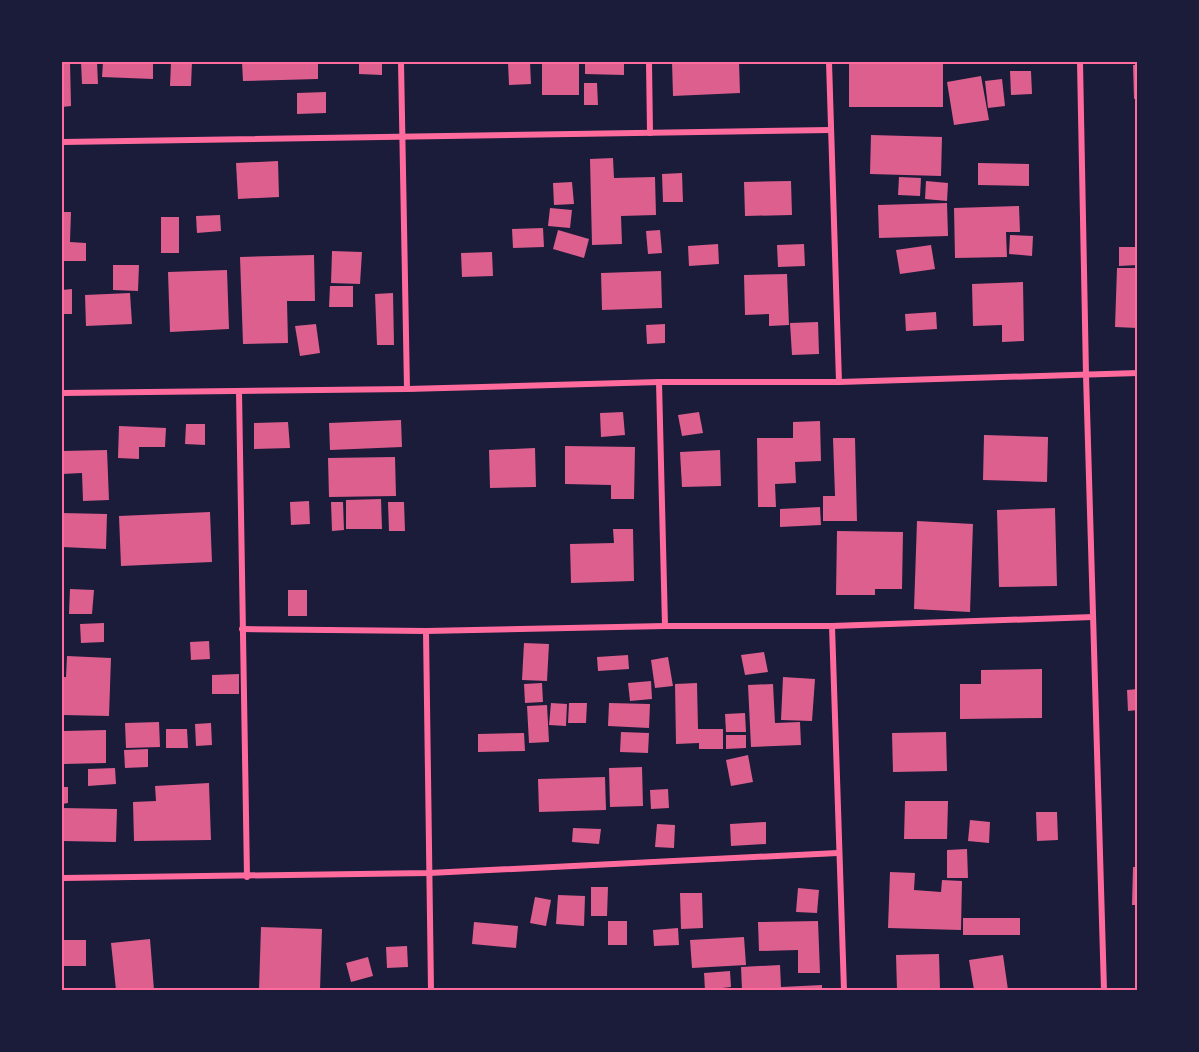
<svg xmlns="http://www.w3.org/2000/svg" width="1199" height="1052" viewBox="0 0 1199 1052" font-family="Mulish,sans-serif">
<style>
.building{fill:#dd5f8e}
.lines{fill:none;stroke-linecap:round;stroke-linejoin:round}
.minor{stroke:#ff6b9d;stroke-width:6}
.neatline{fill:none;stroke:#ff6b9d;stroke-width:2}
</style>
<rect width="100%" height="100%" fill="#1b1b3a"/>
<!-- building -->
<g class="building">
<path d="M62,62H70L71,106L62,107Z"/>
<path d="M81,62H97L98,84H82Z"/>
<path d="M103,62H153V79L102,77Z"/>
<path d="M171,62H192L191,86H170Z"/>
<path d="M242,62H318V79L243,81Z"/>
<path d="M359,62H382V75L359,74Z"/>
<path d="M508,62H530L531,84L509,85Z"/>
<rect x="542" y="62" width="37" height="33"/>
<path d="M585,62H624V75L585,74Z"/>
<path d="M672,62H739L740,93L673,96Z"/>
<rect x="849" y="62" width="94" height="45"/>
<path d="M1133,65H1138V98L1134,99Z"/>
<path d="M1010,71H1031L1032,94L1011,95Z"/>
<path d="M981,76L989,120L954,125L947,82Z"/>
<path d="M1002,79L1005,106L988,108L985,81Z"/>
<path d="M584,83H597L598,105H584Z"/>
<path d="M326,92V113L297,114V93Z"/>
<path d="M871,135L942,137L941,176L870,174Z"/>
<path d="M613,158L614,178L655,177L656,215L621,216L622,244L592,245L590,159Z"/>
<path d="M278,161L279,197L238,199L236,163Z"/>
<path d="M978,163L1029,164V186L978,185Z"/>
<path d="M682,173L683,202H663L662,174Z"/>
<path d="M899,177L921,178L920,196L898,195Z"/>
<path d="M791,181L792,215L745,216L744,182Z"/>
<path d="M926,181L948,183L947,201L925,199Z"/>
<path d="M572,182L574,204L554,205L553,183Z"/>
<path d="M947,203L948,236L879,238L878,205Z"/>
<path d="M1019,206L1020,232H1006L1007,257L955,258L954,208Z"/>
<path d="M550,208L572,210L570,228L548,226Z"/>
<path d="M62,212H71L70,242L86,243V261H62Z"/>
<path d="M220,215L221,231L197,233L196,216Z"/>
<rect x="161" y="217" width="18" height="36"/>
<path d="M543,228L544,247L513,248L512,229Z"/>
<path d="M558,230L589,239L584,258L553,249Z"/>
<path d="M660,230L662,253L648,254L646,231Z"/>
<path d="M1010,235L1033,236L1032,256L1009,254Z"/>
<path d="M718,244L719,264L689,266L688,246Z"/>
<path d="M804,244L805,266L778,267L777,245Z"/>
<path d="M931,245L935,269L900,274L896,250Z"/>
<path d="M1119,247H1138V265L1119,266Z"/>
<path d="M332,251L362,252L360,284L331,283Z"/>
<path d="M492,252L493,276L462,277L461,253Z"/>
<path d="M314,255L315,301H287L288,343L243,344L240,257Z"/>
<path d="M113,265H139L138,291L113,290Z"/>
<path d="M1117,268H1138L1137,328L1115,327Z"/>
<path d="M227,270L229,329L170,332L168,272Z"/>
<path d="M661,271L662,308L602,310L601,273Z"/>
<path d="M787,274L789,325L769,326V314L745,315L744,275Z"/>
<path d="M1023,282L1024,341L1002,342V325L973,326L972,284Z"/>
<path d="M330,286H353V307H329Z"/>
<path d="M72,289V314H62V290Z"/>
<path d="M130,293L132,324L86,326L85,295Z"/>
<path d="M393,293L394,345H377L375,294Z"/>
<path d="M936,312L937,329L906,331L905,314Z"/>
<path d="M818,322L819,354L792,355L790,323Z"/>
<path d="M316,324L320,353L300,356L295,326Z"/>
<path d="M665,324V343L647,344L646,325Z"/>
<path d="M623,412L625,435L601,437L600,413Z"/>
<path d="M699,412L703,433L682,436L678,415Z"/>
<path d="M401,420L402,447L330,450L329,423Z"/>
<path d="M820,421L821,461L795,462L796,483L775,484L776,507H758L757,438H793V422Z"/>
<path d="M288,422L290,448L254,449V423Z"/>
<path d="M186,424H205V445L185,444Z"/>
<path d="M119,426L166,428L165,447H139V459L118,458Z"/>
<path d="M984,435L1048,437L1047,482L983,480Z"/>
<path d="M833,438H855L857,521H823V496H835Z"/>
<path d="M565,446L635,447L634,499H611V485L565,484Z"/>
<path d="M535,448L536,487L490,488L489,450Z"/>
<path d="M107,450L109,500L83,501L82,473L62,474V451Z"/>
<path d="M720,450L721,486L682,487L680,452Z"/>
<path d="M395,457L396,496L329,497L328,458Z"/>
<path d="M381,499L382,529H346V500Z"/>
<path d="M309,501L310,524L291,525L290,502Z"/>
<path d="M331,502H343L344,530L332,531Z"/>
<path d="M388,502H404L405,531H389Z"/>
<path d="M820,507L821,525L780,527V509Z"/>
<path d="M1055,508L1057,586L999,587L997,510Z"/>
<path d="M210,512L212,562L121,566L119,516Z"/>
<path d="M62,513L107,514L106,549L62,547Z"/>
<path d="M917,521L973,524L970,612L914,609Z"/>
<path d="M613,529H633L634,581L571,583L570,544L614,543Z"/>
<path d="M837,531L903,532L902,589H875V595H836Z"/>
<path d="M70,589L94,590L92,614H69Z"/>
<rect x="288" y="590" width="19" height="26"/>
<path d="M104,623V642L81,643L80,624Z"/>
<path d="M209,641L210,659L191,660L190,642Z"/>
<path d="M524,643L549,644L547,681L522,680Z"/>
<path d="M764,652L768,672L745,675L741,655Z"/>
<path d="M628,655L629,669L598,671L597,657Z"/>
<path d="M67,656L111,658L109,716L62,715V677H66Z"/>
<path d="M668,657L673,686L655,688L651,660Z"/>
<path d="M1042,669V718L960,719V684H981V670Z"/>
<path d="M239,674V694H212V675Z"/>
<path d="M783,677L815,679L812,721L781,720Z"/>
<path d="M651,681L652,699L630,701L628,683Z"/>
<path d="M542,683L543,702L525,703L524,684Z"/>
<path d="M697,683L698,729H723V749H699V743L676,744L675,684Z"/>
<path d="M773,684L775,723L800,722L801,745L751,747L748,685Z"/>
<path d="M1138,689V710L1128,711L1127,690Z"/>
<path d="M551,703L567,704L566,726L549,725Z"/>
<path d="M569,703H587L586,723H568Z"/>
<path d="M609,703L650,704L649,728L608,726Z"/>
<path d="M547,705L549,742L529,743L527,706Z"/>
<path d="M745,713L746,732H726L725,714Z"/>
<path d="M159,722L160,747L126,748L125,723Z"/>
<path d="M211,723L212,745L196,746L195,724Z"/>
<path d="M166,729H187L188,748H166Z"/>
<path d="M106,730V763L64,764V731Z"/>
<path d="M621,732L649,733L648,753L620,752Z"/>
<path d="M946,732L947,771L893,772L892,733Z"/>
<path d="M524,733L525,751L478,752V734Z"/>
<path d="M726,735H746V748L726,749Z"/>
<path d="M148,749V767L125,768L124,750Z"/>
<path d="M748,755L753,782L731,786L726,760Z"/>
<path d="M642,767L643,806L610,807L609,768Z"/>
<path d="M115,768L116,784L88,786V769Z"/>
<path d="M605,777L606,810L539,812L538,779Z"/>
<path d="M209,783L211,840L134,841L133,802L156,801L155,786Z"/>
<path d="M62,787H68V803L62,804Z"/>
<path d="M668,789L669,808L651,809L650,790Z"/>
<path d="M905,801H948L947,839H904Z"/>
<path d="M62,808L117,809L116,842L62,841Z"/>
<path d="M1036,812H1057L1058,840L1037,841Z"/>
<path d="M970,820L990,822L989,843L968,841Z"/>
<path d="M766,822V844L731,846L730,824Z"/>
<path d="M657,824L675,825L674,848L655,847Z"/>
<path d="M573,828L601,829L599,844L572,842Z"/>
<path d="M967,849L968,878H947V850Z"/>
<path d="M1133,867H1138V905H1132Z"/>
<path d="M890,872L915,873L914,890L941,892L942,880L962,881L961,930L888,928Z"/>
<path d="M591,887H608L607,916H591Z"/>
<path d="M798,888L819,890L817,913L796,912Z"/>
<path d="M680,893H702L703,928L681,929Z"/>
<path d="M558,895L585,896L584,926L556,924Z"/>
<path d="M535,897L551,900L546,926L530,923Z"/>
<rect x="963" y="918" width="57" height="17"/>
<rect x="608" y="921" width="19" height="24"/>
<path d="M818,921L820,973H798V950L759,951L758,922Z"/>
<path d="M474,922L518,926L516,948L472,944Z"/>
<path d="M261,927L322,929L320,990H259Z"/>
<path d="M678,928L679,945L654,946L653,930Z"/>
<path d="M744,937L746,965L692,968L690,940Z"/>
<path d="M150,939L154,990H116L111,943Z"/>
<rect x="62" y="940" width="24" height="26"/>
<path d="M407,946L408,967L387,968L386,947Z"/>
<path d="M939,954L940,990H897L896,955Z"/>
<path d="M1003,955L1008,990H974L969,960Z"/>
<path d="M368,957L373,976L351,982L346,963Z"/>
<path d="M780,965L781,987L822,985V990H742L741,967Z"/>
<path d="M730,971L731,987L705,990L704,973Z"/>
</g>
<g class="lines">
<!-- minor -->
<g class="minor">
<path d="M401,62L407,389"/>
<path d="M649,62L650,133"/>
<path d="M829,62L839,382"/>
<path d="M1080,62L1086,375L1104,990"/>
<path d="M62,142L831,130"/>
<path d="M659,382L665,626"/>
<path d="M239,391L247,877"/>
<path d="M62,393L407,389L659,382H839L1138,373"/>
<path d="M832,626L844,990"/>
<path d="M242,629L426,631L665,626H832L1093,617"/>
<path d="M426,631L431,990"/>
<path d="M62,878L429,873L838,853"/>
</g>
</g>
<!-- border -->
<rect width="1199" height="1052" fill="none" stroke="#1b1b3a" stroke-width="126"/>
<rect x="63" y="63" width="1073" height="926" class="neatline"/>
</svg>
